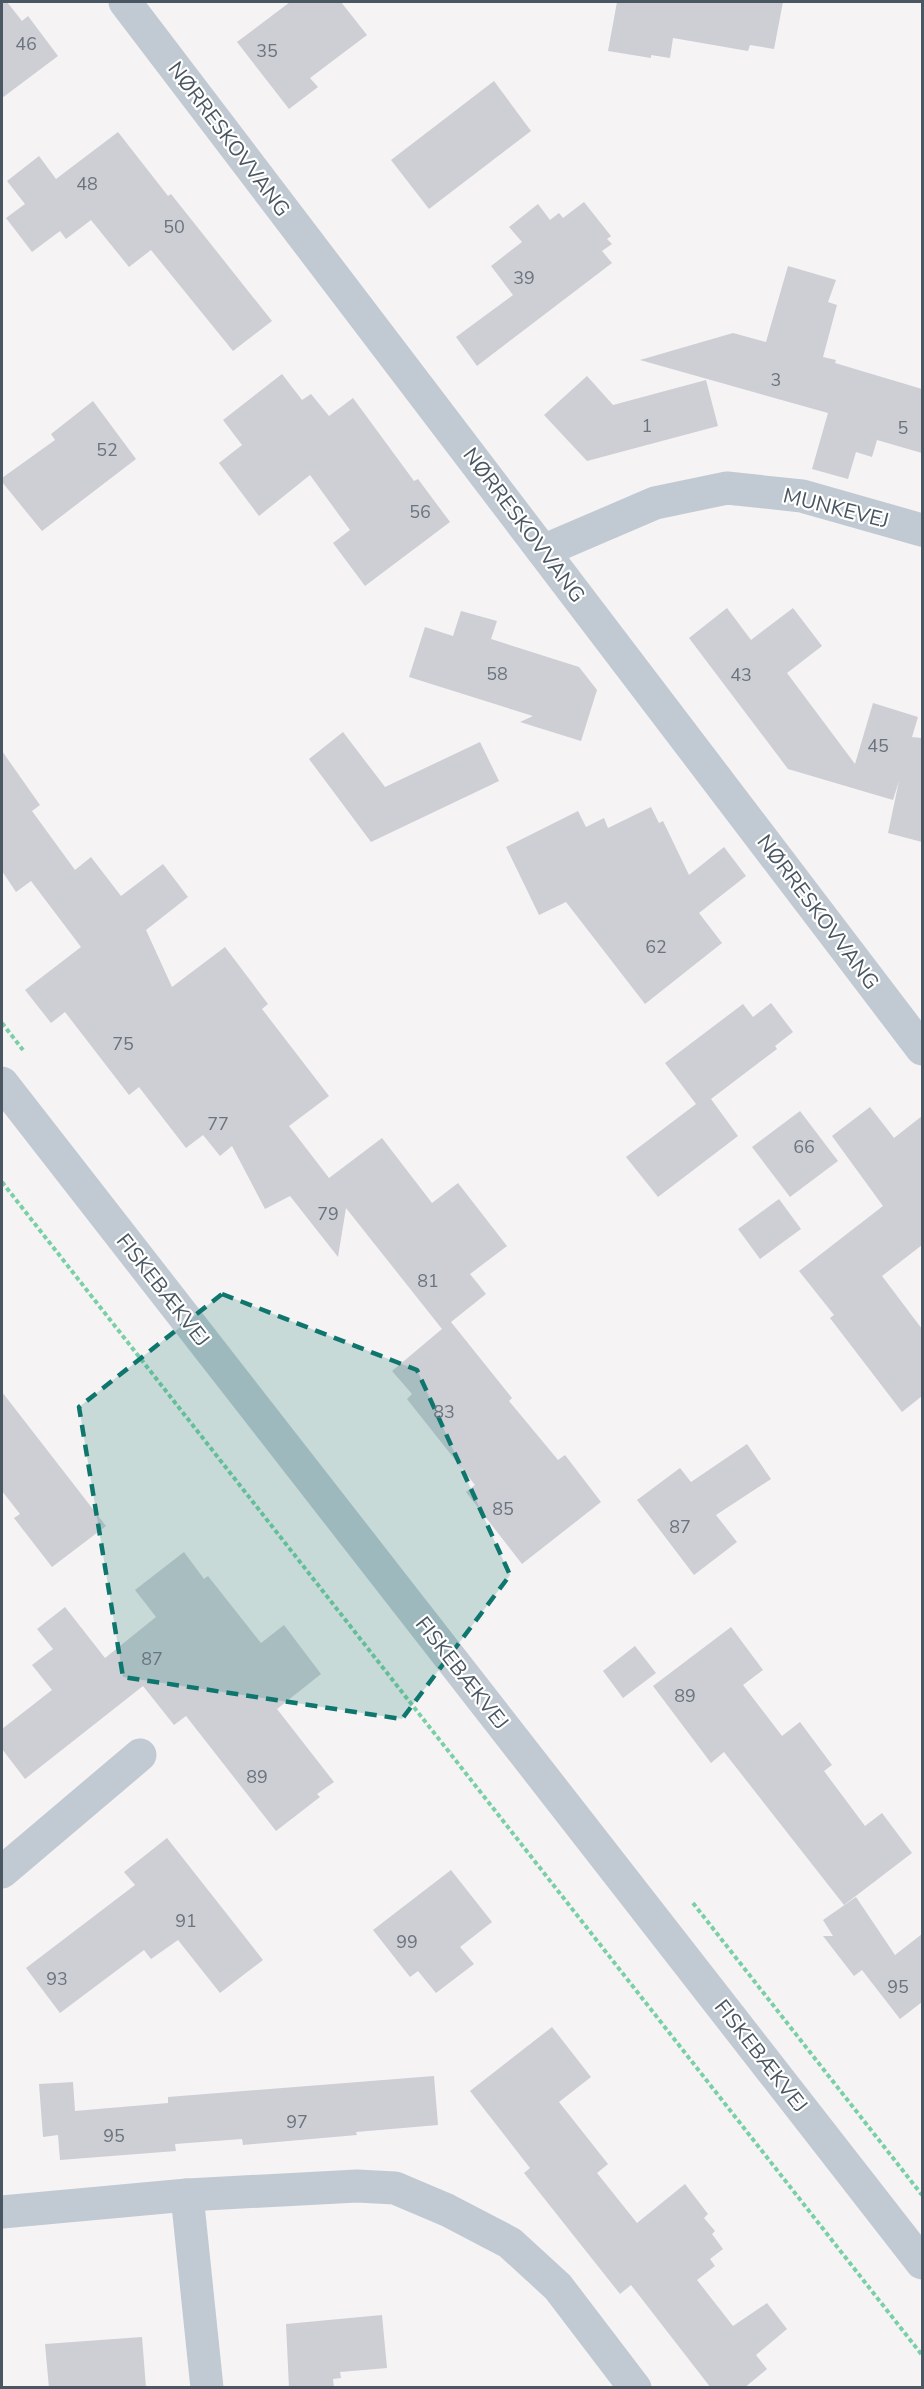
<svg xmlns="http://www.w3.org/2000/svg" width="924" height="2389" viewBox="0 0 924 2389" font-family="'Nunito Sans',sans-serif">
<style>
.building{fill:#cdcfd5}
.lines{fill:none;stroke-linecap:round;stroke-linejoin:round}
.path{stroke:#7ad0a6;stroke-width:4;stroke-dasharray:4.5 3;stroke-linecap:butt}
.minor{stroke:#c1cad2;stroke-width:33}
.tertiary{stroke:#c1cad2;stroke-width:33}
.marked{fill:#0f766e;fill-opacity:0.2;stroke:#0f766e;stroke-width:4.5;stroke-dasharray:12 8;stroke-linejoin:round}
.labels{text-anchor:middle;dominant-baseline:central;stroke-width:4.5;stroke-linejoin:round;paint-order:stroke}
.number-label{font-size:18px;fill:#6b747e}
.street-label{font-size:21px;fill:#4a5661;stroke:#fff}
</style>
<rect width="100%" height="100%" fill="#f5f3f3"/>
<!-- building -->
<g class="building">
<path d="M2,2H7L22,21L28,16L58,56L2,98Z"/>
<path d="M290,2H341L367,35L310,78L318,87L289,109L237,42Z"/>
<path d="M617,2H783L774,49L750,45L748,51L673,38L670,58L651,55V58L608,51Z"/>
<path d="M494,81L531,131L429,209L391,160Z"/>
<path d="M118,132L168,196L171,194L272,321L233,351L151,250L129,267L91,220L66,239L60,231L32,252L6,218L25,204L7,181L39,156L56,179Z"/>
<path d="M584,202L611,236L607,239L612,244L602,251L612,263L477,366L456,337L513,295L491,266L522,242L509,227L538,204L550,220L559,213L563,218Z"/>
<path d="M788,266L836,280L828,302L837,305L823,357L836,360L835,363L922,389V453L877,440L872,457L856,452L848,479L812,469L828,413L640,360L733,333L766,342Z"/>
<path d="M282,374L302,400L311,394L329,416L353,398L414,481L418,479L450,522L365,586L333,543L350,530L310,475L259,516L219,463L242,445L223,420Z"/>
<path d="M587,376L613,405L706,380L718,426L587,461L544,415Z"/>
<path d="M93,401L136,459L42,531L2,482V478L55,440L51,434Z"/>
<path d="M727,608L751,640L793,608L822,646L787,673L855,764L873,703L918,717L912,737L922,738V842L888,833L899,781L893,800L788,769L689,638Z"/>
<path d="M461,611L497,621L491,639L579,667L597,690L581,741L520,722L533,716L409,677L425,627L453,636Z"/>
<path d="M343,732L385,787L480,742L499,781L371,842L309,759Z"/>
<path d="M2,751L40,805L32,811L75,870L91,857L121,896L163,864L188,897L146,930L172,987L225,947L268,1004L262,1009L329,1096L289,1126L329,1178L382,1138L432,1203L458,1183L507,1246L470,1274L486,1294L451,1322L512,1398L509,1401L558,1460L565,1455L601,1502L522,1564L466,1492L475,1485L407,1399L412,1394L392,1371L442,1329L346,1208L338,1257L290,1196L265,1209L232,1146L220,1156L203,1135L186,1148L139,1087L129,1095L65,1012L51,1023L25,990L81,947L31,881L16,892L2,871Z"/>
<path d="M651,807L659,823L663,821L689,875L724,847L746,876L699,913L722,943L645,1004L566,902L539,915L506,847L578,811L586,827L604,818L608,828Z"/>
<path d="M771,1003L793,1032L775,1046L777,1049L711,1099L738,1136L658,1197L626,1157L696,1104L665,1063L743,1004L753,1017Z"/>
<path d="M870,1107L894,1138L922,1116V1245L882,1276L922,1329V1396L902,1412L830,1318L834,1315L799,1271L883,1206L832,1136Z"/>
<path d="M800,1111L838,1161L790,1197L752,1147Z"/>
<path d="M779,1199L801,1229L760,1259L738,1229Z"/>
<path d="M2,1392L106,1526L52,1567L14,1518L20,1514L2,1491Z"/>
<path d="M747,1444L771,1479L716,1515L737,1542L694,1575L637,1500L680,1468L691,1482Z"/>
<path d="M184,1552L204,1579L208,1576L261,1643L284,1625L321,1674L277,1709L334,1782L317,1794L320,1797L276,1831L186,1716L174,1725L143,1686L25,1779L2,1749V1729L52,1690L32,1665L53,1649L37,1629L65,1607L105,1658L156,1617L135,1590Z"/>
<path d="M731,1627L763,1670L743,1685L782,1736L800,1722L832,1765L824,1771L865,1826L882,1813L912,1853L844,1905L724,1752L711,1763L653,1686Z"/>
<path d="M635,1646L656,1673L623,1698L603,1671Z"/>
<path d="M167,1838L263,1960L220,1993L178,1940L151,1959L144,1950L60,2013L26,1968L135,1885L124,1872Z"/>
<path d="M451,1870L492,1922L460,1947L474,1964L436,1993L418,1971L410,1977L373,1930Z"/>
<path d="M856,1897L895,1955L922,1934V2002L900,2019L862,1970L854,1976L823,1936H833L823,1920Z"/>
<path d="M552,2027L591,2077L559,2102L608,2164L597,2173L637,2223L685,2184L708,2214L704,2218L715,2231L712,2234L723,2249L710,2259L715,2266L697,2280L733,2326L767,2303L787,2329L756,2355L767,2369L744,2388H711L631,2285L620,2294L524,2173L530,2168L470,2091Z"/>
<path d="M434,2076L438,2125L356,2132L357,2135L243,2145L242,2139L175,2144L176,2151L60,2160L58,2135L43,2137L39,2084L73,2082L75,2111L168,2103V2097Z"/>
<path d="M382,2315L387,2368L340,2372L341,2378L333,2379L334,2388H289L286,2324Z"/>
<path d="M142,2337L146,2388H49L45,2344Z"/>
</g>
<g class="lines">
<!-- path -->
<g class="path">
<path d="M2,1023L23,1050"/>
<path d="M2,1182L922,2355"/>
<path d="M693,1903L922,2195"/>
</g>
<!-- minor -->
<g class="minor">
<path d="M125,2L922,1049"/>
<path d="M543,551L655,503L727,488L802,496L922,530"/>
<path d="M2,1872L140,1755"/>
<path d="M187,2195L207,2388"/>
<path d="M2,2212L187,2195L357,2186L395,2188L447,2210L510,2243L558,2287L635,2388"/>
</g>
<!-- tertiary -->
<path class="tertiary" d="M2,1083L922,2263"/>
</g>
<!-- marked area -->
<path class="marked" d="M222,1294L417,1370L510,1575L402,1719L123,1677L79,1407Z"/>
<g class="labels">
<!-- number labels -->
<g class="number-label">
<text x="26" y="44">46</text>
<text x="267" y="51">35</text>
<text x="87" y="184">48</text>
<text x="174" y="227">50</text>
<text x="524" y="278">39</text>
<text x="776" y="380">3</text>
<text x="647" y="426">1</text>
<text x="903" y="428">5</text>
<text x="107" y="450">52</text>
<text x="420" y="512">56</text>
<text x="497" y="674">58</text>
<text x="741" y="675">43</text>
<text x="878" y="746">45</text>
<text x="656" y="947">62</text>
<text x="123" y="1044">75</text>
<text x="218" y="1124">77</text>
<text x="804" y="1147">66</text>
<text x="328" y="1214">79</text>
<text x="428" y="1281">81</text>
<text x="444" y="1412">83</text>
<text x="503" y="1509">85</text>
<text x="680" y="1527">87</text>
<text x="152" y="1659">87</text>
<text x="685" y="1696">89</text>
<text x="257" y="1777">89</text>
<text x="186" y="1921">91</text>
<text x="407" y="1942">99</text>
<text x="57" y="1979">93</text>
<text x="898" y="1987">95</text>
<text x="297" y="2122">97</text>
<text x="114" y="2136">95</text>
</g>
<!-- street labels -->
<g class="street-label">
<text transform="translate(229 139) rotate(53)">NØRRESKOVVANG</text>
<text transform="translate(836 508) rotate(14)">MUNKEVEJ</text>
<text transform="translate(524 525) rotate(53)">NØRRESKOVVANG</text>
<text transform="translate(818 912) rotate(53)">NØRRESKOVVANG</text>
<text transform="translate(163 1290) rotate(52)">FISKEBÆKVEJ</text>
<text transform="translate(462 1673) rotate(52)">FISKEBÆKVEJ</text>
<text transform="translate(761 2056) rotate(52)">FISKEBÆKVEJ</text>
</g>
</g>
<!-- border -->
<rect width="924" height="2389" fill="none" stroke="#4a5661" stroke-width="6"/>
</svg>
